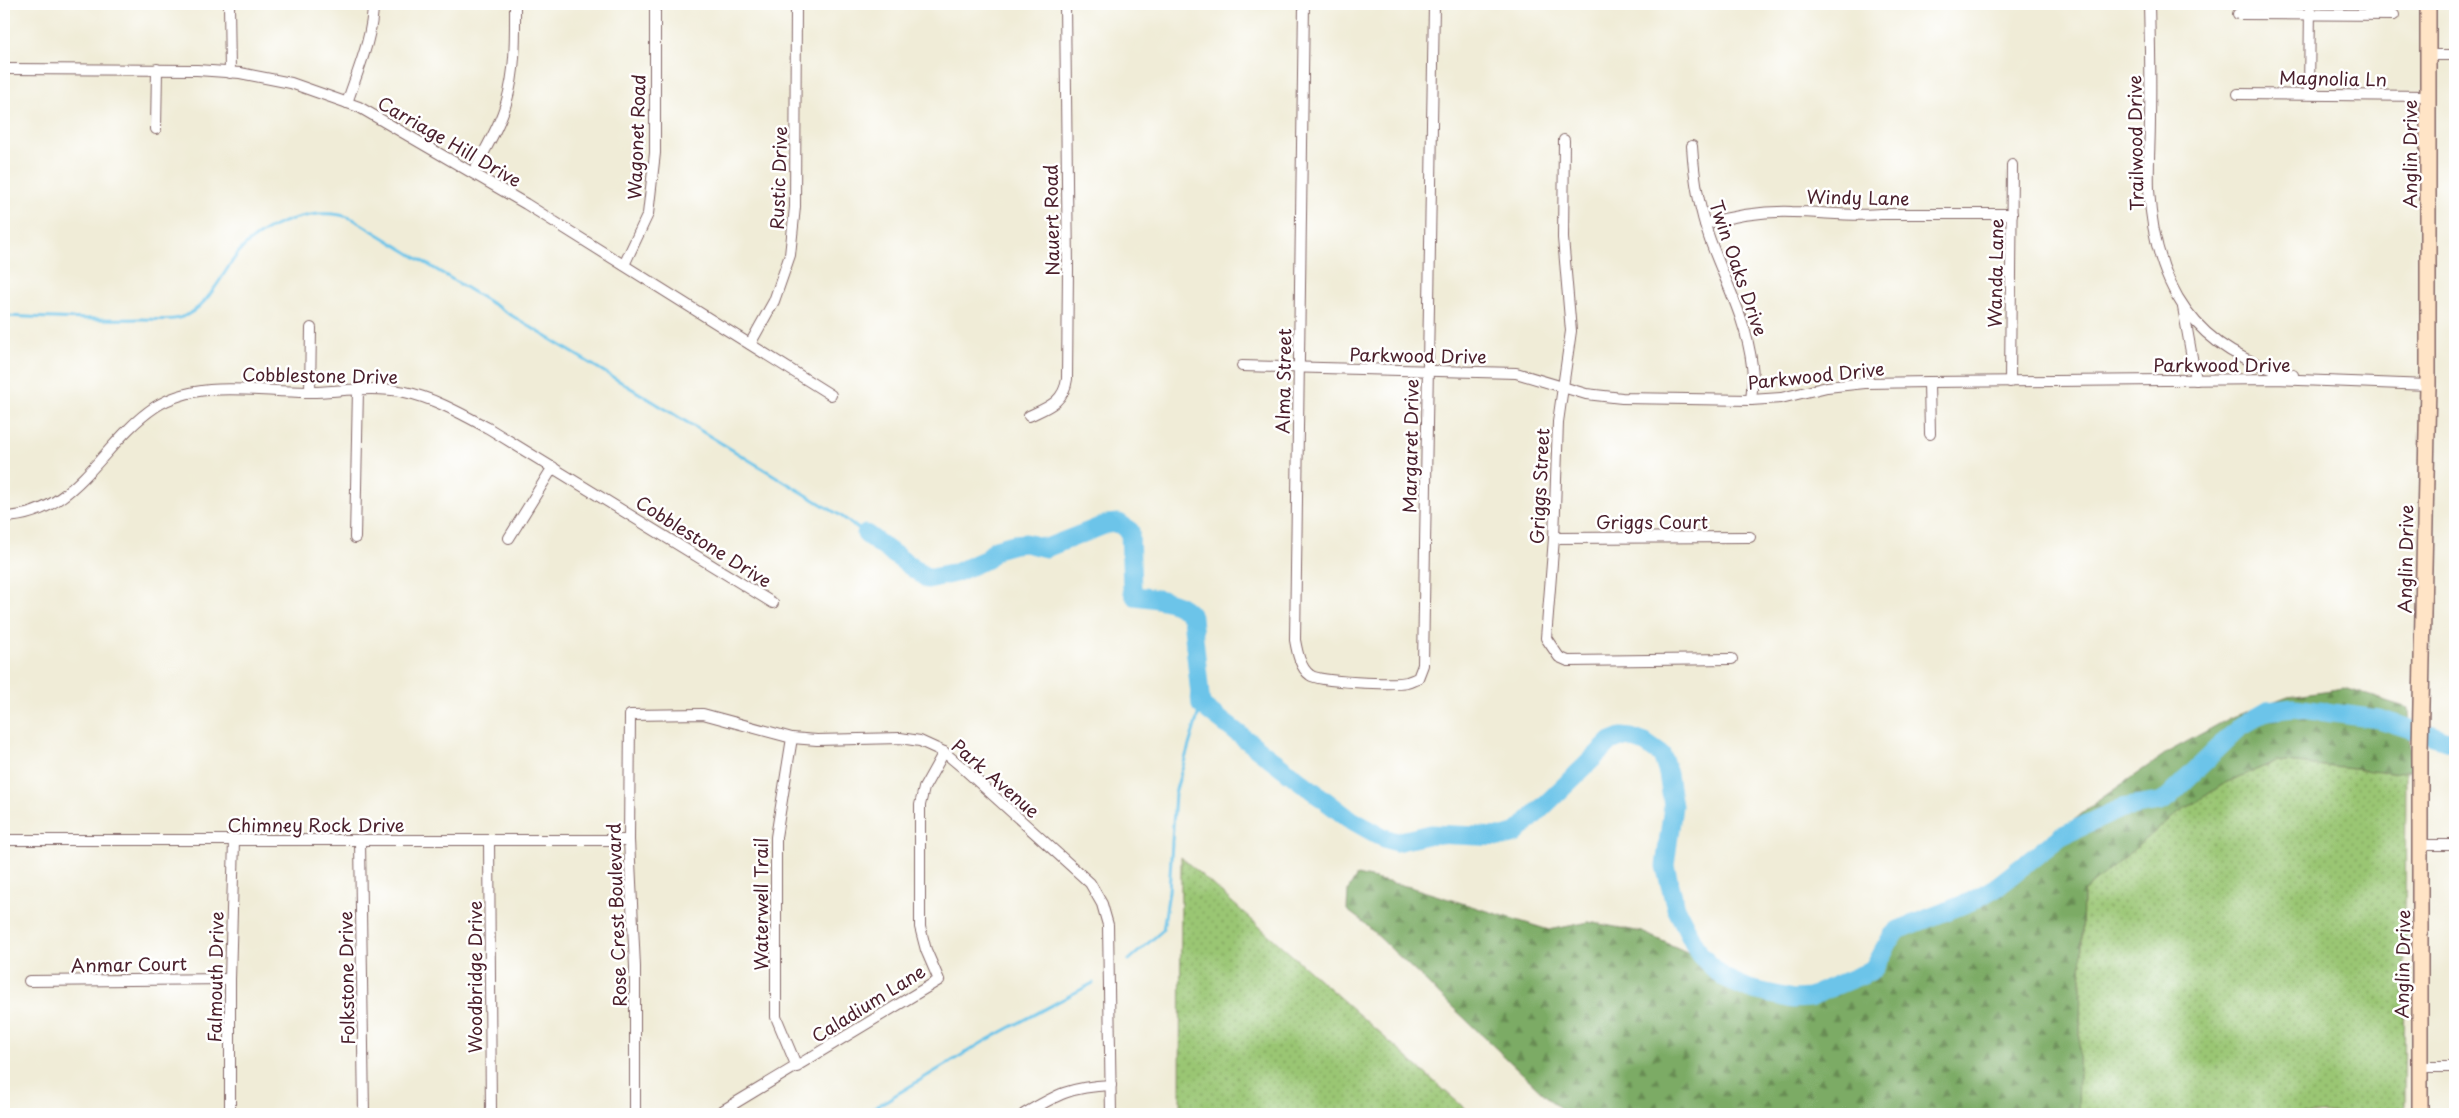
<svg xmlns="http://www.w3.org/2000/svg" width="2459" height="1118" viewBox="0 0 2459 1118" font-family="'Playpen Sans',sans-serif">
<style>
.grass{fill:url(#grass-dots);stroke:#72724f}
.forest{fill:url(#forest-firs);stroke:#626548}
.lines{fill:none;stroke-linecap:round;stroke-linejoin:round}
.stream{stroke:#6cc4e9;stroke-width:3}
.river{stroke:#6cc4e9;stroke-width:19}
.street-casing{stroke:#846767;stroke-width:12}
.secondary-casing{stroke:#846767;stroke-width:18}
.street{stroke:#fff;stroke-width:10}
.secondary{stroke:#ffe4c6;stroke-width:15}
.labels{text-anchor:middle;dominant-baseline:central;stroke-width:5;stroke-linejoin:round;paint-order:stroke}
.street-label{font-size:18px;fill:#4a1f2b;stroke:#fff}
</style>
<defs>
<pattern id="grass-dots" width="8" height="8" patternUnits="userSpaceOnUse" patternTransform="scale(1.25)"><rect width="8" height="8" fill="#9ac673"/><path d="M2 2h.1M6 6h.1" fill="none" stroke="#80a05f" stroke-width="1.8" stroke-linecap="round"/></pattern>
<pattern id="forest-firs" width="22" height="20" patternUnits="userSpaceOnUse" patternTransform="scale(1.25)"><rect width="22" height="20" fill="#7bab65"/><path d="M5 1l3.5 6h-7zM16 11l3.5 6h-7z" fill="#678b53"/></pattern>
</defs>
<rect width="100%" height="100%" fill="#fff"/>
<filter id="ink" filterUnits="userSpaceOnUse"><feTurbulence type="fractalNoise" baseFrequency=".02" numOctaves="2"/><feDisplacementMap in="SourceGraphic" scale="10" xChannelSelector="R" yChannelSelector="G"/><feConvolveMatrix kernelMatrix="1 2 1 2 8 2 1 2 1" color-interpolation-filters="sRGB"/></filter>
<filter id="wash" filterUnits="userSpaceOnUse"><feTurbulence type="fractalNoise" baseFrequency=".0096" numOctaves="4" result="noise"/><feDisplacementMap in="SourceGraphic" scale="20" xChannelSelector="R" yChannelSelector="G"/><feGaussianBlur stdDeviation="1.12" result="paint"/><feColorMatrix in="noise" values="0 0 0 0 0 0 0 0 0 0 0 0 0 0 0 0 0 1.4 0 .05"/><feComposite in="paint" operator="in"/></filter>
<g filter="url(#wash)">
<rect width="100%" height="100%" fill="#f0ecd7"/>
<!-- grass -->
<g class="grass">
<path d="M2277,761L2391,773L2406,770L2404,1114H2078L2083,892L2169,819L2225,783Z"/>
<path d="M1181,857L1471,1114H1180Z"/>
</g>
<!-- forest -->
<path class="forest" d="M2345,688L2408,708L2411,770L2391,773L2277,761L2225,783L2170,819L2083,892L2078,1114H1565L1363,922L1347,910L1348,890L1357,875L1410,887L1549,930L1589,922L1642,932L1696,956L1727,983L1745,991L1774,996L1842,990L1864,980L1876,961L1888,934L1972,903L2099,800L2168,752L2230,718L2288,696Z"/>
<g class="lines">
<!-- stream -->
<g class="stream">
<path d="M4,316C49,318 95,320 141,319C153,319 167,321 179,318C207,311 222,273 239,252C262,224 319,204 353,219L841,516L866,534"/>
<path d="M1129,960L1163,930L1169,891L1175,793L1201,705"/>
<path d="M864,1114L985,1041L1093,983"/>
</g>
<!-- river -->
<path class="river" d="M866,534L928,579L955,573L987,559L996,549L1014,544L1025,543L1046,548L1107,524L1119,523L1130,531L1132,589L1135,596C1155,599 1180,599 1192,617L1201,705L1348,818L1382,837L1396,842L1431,834L1503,837L1515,834L1611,741L1621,737L1631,738L1645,743L1662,755L1668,774L1673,806L1665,866L1676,908L1700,955L1724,978L1749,989L1793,999L1810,998L1825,990L1873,970L1892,936L1898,930L1972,901L1996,887L2061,836L2122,808L2160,802L2168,797L2241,726L2267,711L2294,708L2379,719L2455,743"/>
</g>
</g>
<g filter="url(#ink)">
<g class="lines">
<!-- street casing -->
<g class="street-casing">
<g id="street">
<path d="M229,4L230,73"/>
<path d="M1304,4L1295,640C1297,651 1300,668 1310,675C1319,682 1393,685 1407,682C1411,681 1414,679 1418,678L1423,665L1434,4"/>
<path d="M2149,4C2150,42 2151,80 2150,118C2150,142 2148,166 2149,190C2155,287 2195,353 2293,375"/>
<path d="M2238,14L2394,15"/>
<path d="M2428,55H2455"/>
<path d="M4,69L197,70L240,73L291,83L359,107L526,204L831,395"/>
<path d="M2238,94L2428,96"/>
<path d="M2309,94L2310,4"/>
<path d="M347,103C357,72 373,37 373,4"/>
<path d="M156,129L157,69"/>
<path d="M1564,140L1563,238L1571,331L1558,422L1554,538L1546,638L1559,657L1568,661L1732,659"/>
<path d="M1692,146C1694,178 1699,209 1710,240C1725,281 1747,321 1752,366C1754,377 1752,389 1751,400"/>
<path d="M473,173C485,149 500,126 507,100C516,69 515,35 515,4"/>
<path d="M1705,224C1733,216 1763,211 1792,212C1822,212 1851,217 1881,214H2012"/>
<path d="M624,265L648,214L655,153V4"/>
<path d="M2183,307L2196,380"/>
<path d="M750,344L774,301L790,255L795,207L796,4"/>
<path d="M1242,366L1516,373L1586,394L1622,398L1751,400L1781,398L1827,387L1865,383L1929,382L2276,379L2428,385"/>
<path d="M1929,382L1930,434"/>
<path d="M2010,382L2012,165"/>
<path d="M310,392L311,328"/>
<path d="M1029,416C1048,407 1064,402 1067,379L1068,269L1065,4"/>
<path d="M4,517C77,515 101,443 155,407C200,378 261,393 311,392C342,391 374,386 405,392C434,398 462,414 488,428L773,603"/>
<path d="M355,538L358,389"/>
<path d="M509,538L553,467"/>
<path d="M1554,538L1750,537"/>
<path d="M792,738L776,837V1017L797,1067"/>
<path d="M4,840H629"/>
<path d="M489,840L491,1114"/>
<path d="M360,841L364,1114"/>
<path d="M2421,845H2455"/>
<path d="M29,981L230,979"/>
<path d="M2419,1067H2455"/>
<path d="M230,1114V979L234,841"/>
<path d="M635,1114V967L629,840L630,715L703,714L792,738L817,740L900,738L920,741L944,752L963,768L1090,883L1102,904L1108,925L1111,1114"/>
<path d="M717,1114L939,980L926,950L920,927V805L924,788L944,752"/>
<path d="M1024,1114C1058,1094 1070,1087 1111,1085"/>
</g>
</g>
<!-- secondary casing -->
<g class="secondary-casing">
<path id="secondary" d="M2420,1114V750L2428,385V4"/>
</g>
<!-- street -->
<use href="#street" class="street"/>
<!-- secondary -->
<use href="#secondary" class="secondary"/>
</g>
</g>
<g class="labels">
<!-- street labels -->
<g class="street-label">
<text transform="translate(2333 78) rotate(1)">Magnolia Ln</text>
<text transform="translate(636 137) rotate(-88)">Wagonet Road</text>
<text transform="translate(450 141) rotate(30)">Carriage Hill Drive</text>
<text transform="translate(2135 143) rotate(-91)">Trailwood Drive</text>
<text transform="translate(2409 154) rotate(-90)">Anglin Drive</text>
<text transform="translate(778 178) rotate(-88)">Rustic Drive</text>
<text transform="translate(1858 197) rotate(1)">Windy Lane</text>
<text transform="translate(1051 220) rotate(-91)">Nauert Road</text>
<text transform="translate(1739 268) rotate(71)">Twin Oaks Drive</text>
<text transform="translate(1995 273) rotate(-89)">Wanda Lane</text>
<text transform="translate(1418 355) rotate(1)">Parkwood Drive</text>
<text x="2222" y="364">Parkwood Drive</text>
<text transform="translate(320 375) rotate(1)">Cobblestone Drive</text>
<text transform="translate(1816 375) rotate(-6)">Parkwood Drive</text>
<text transform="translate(1283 381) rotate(-89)">Alma Street</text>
<text transform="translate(1410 446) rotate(-89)">Margaret Drive</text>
<text transform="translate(1539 486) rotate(-87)">Griggs Street</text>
<text x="1652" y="521">Griggs Court</text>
<text transform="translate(704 541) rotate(32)">Cobblestone Drive</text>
<text transform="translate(2405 559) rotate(-89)">Anglin Drive</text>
<text transform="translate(996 778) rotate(41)">Park Avenue</text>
<text x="316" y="824">Chimney Rock Drive</text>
<text transform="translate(760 904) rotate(-90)">Waterwell Trail</text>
<text transform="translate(616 915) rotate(-92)">Rose Crest Boulevard</text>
<text transform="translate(129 964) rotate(-1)">Anmar Court</text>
<text transform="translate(2402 964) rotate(-89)">Anglin Drive</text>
<text transform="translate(215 977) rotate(-89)">Falmouth Drive</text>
<text transform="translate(474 977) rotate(-90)">Woodbridge Drive</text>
<text transform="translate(346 978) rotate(-91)">Folkstone Drive</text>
<text transform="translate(868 1003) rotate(-32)">Caladium Lane</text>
</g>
</g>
<!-- margin -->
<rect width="2459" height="1118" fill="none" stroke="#fff" stroke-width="20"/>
</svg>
